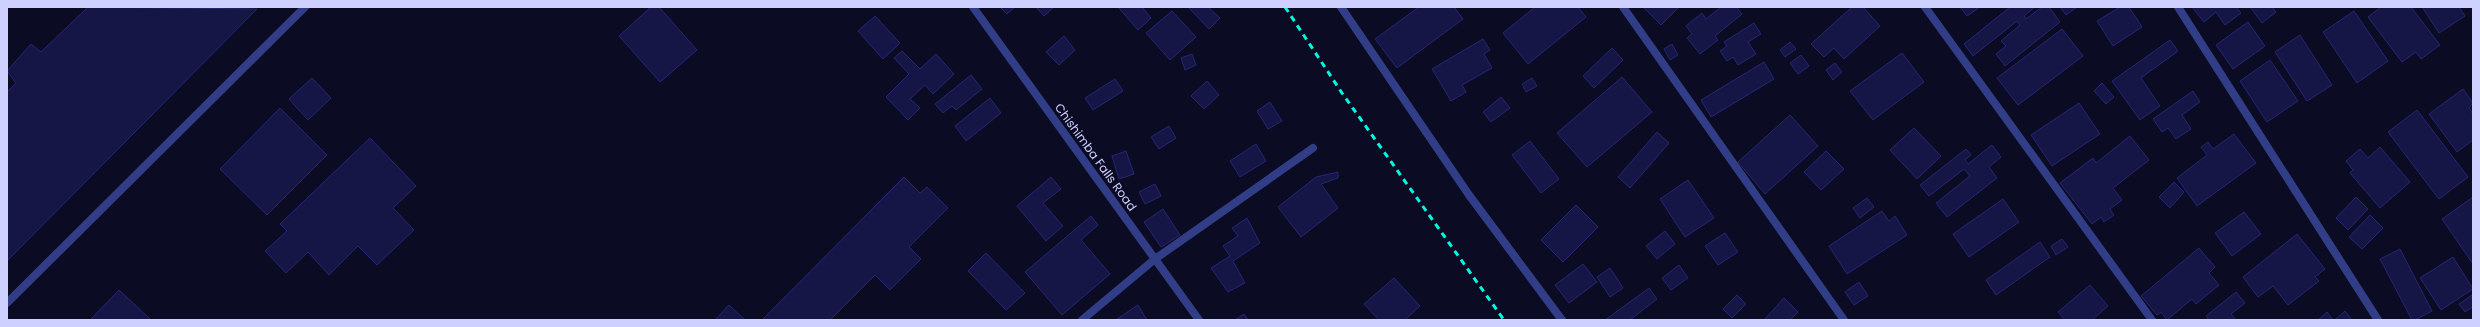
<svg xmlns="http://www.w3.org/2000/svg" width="2480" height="327" viewBox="0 0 2480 327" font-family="Poppins,sans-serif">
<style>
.building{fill:#161646;stroke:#262575}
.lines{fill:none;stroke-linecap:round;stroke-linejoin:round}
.lane{stroke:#313e87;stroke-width:8}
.street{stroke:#313e87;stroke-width:8}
.rail{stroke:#00f9e2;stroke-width:3;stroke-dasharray:6 5;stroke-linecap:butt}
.labels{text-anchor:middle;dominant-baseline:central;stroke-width:3.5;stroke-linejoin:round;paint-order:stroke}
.street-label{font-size:12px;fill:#ced1ff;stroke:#0b0c23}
</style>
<rect width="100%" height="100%" fill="#0b0c23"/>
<!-- building -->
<g class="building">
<path d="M88,7L257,9L7,261V92L16,83L7,71L31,44L41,52Z"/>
<path d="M651,7H659L697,50L660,82L619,36Z"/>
<path d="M1000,7H1015L1007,14Z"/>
<path d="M1036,7H1054L1044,16Z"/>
<path d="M1118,7H1142L1151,18L1138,30Z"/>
<path d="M1188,7H1208L1220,18L1209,29Z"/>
<path d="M1419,7H1454L1463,19L1397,68L1375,39Z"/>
<path d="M1535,7H1578L1586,17L1528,64L1503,33Z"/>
<path d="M1643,7H1679L1661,25Z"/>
<path d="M1721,7H1736L1742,14L1715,36L1718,40L1700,54L1687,38L1692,34L1686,26L1702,13L1706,19Z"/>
<path d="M1852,7H1863L1880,26L1844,59L1834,48L1824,57L1811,44Z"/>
<path d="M1960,7H1980L1967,16Z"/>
<path d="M2010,7H2035L2024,16L2026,19L2042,7H2049L2060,22L2005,66L1996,54L2006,46L2001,41L2020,25L2017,21L1973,56L1964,44Z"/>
<path d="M2060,7H2077L2066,15Z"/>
<path d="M2120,7H2129L2142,27L2113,46L2097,21Z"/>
<path d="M2192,7H2236L2241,13L2225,25L2216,12L2204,22Z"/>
<path d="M2250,7H2272L2276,12L2262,23Z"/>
<path d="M2381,7H2411L2440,45L2421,59L2416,52L2402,62L2368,17Z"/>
<path d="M2422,7H2459L2465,16L2439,33Z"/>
<path d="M1172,11L1196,37L1170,60L1146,33Z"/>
<path d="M2354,11L2388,61L2357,83L2323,32Z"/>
<path d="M875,16L900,43L883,59L858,31Z"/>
<path d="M2248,22L2265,46L2233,69L2216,45Z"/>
<path d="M1754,23L1761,34L1748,42L1756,54L1738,65L1733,57L1727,61L1720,51L1727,46L1724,42Z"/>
<path d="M2062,29L2083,56L2018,105L1997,78Z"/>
<path d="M2300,35L2332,85L2307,101L2275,52Z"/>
<path d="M1064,36L1075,50L1059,65L1046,52Z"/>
<path d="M1483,39L1490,50L1484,54L1492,68L1462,85L1466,92L1451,101L1432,69Z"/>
<path d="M2170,40L2178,51L2141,78L2160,106L2140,120L2112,81Z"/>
<path d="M1790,42L1796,49L1785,57L1780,50Z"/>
<path d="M1672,44L1678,55L1670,60L1664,49Z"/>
<path d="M1612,48L1623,60L1594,88L1583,76Z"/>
<path d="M902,51L920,69L936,54L954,74L933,94L925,85L910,99L920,108L908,120L886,97L909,74L894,58Z"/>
<path d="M1902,53L1924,82L1873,120L1850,91Z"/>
<path d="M1192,54L1196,65L1185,70L1181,58Z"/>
<path d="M1801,55L1809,66L1798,74L1790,63Z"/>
<path d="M2270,60L2298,101L2267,122L2240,81Z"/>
<path d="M1764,62L1774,79L1711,117L1701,100Z"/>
<path d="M1835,63L1842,72L1833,80L1826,70Z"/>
<path d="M971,75L982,89L956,110L952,106L943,113L935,104Z"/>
<path d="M1622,77L1652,112L1587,167L1557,133Z"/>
<path d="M312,78L331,98L308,120L289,99Z"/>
<path d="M1532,78L1537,86L1526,92L1522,84Z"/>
<path d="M1115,79L1123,91L1093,110L1085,98Z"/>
<path d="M1207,81L1219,95L1204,109L1191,96Z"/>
<path d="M2102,83L2114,97L2106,104L2094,91Z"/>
<path d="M2463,89L2473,103L2469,108L2473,114V140L2457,152L2429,114Z"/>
<path d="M2193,91L2200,102L2182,115L2191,129L2176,139L2168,128L2162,132L2153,119Z"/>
<path d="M1501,97L1510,108L1491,122L1483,112Z"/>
<path d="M990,98L1001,113L966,141L955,126Z"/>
<path d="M1270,102L1282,121L1268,129L1257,111Z"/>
<path d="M2079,103L2100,134L2052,166L2031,135Z"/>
<path d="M280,108L327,155L267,215L220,169Z"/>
<path d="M2417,110L2468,177L2439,199L2388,132Z"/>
<path d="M1790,115L1818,146L1765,194L1738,162Z"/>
<path d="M1169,126L1176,138L1159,149L1151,137Z"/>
<path d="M1914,128L1941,156L1917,179L1890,150Z"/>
<path d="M1657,132L1669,143L1630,188L1618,177Z"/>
<path d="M2234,134L2256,163L2197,206L2177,178L2207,155L2201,147L2208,142L2213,149Z"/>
<path d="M2130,136L2149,160L2113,188L2122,200L2110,209L2114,215L2104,222L2101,217L2092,224L2060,183L2093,158L2096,163Z"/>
<path d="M370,138L416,186L393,208L414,230L377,265L358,246L329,275L308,252L286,273L265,251L287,231L280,224Z"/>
<path d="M1530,141L1559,179L1541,193L1512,155Z"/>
<path d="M1256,144L1266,161L1240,177L1230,161Z"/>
<path d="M1992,145L2001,157L1989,167L1997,178L1947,217L1936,203L1970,176L1964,169L1929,196L1920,185L1966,149L1971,155L1965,160L1968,164Z"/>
<path d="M2380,147L2410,182L2380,208L2350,173L2353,170L2346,161L2360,149L2368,158Z"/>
<path d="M1126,151L1134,174L1119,179L1112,156Z"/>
<path d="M1826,151L1844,169L1821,190L1804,172Z"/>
<path d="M1338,172V178L1321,184L1338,208L1301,237L1278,207L1316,177Z"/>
<path d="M904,177L920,193L927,187L948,208L909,247L921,259L890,290L875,275L830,320H762Z"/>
<path d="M1051,177L1061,189L1043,203L1063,226L1046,241L1017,206Z"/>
<path d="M1688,180L1714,218L1685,237L1660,199Z"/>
<path d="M2174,182L2184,192L2170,208L2159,197Z"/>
<path d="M1155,184L1161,196L1145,204L1139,192Z"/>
<path d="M2356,197L2368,209L2348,230L2336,218Z"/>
<path d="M2473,197V264L2442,219Z"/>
<path d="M1867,198L1874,207L1860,218L1853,208Z"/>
<path d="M2003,199L2019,222L1969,257L1953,234Z"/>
<path d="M1576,205L1598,227L1563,262L1541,240Z"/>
<path d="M1163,209L1180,235L1161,247L1144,222Z"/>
<path d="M1882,211L1889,221L1895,216L1907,235L1847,274L1829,246Z"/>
<path d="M2244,212L2261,234L2232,256L2215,233Z"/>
<path d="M2370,215L2383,228L2362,249L2349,237Z"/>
<path d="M1091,216L1098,225L1081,240L1110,274L1062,315L1025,272Z"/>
<path d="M1247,218L1260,243L1233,261L1245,283L1228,292L1211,268L1230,256L1223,246L1238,236L1232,228Z"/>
<path d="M1665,231L1675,244L1657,259L1646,246Z"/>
<path d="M1725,233L1738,252L1718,265L1705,246Z"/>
<path d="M2297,234L2325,269L2315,277L2319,281L2288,305L2273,286L2258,297L2243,277Z"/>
<path d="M2062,239L2068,247L2056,255L2051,246Z"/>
<path d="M2040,242L2050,257L1996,295L1986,280Z"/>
<path d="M2199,248L2215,267L2209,273L2219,285L2196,304L2192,299L2167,320L2161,312L2157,315L2141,296Z"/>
<path d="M2400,249L2432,311L2415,320H2412L2380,259Z"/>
<path d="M986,253L1025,293L1006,310L968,271Z"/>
<path d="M2453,257L2473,289L2441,310L2420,278Z"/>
<path d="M1583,264L1597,282L1569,303L1555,285Z"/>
<path d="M1679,265L1688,278L1671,290L1662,278Z"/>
<path d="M1610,268L1623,288L1610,297L1597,277Z"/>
<path d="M1394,278L1420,306L1405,320H1379L1364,304Z"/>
<path d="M1859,282L1868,296L1854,305L1845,292Z"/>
<path d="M2090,285L2108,306L2092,320H2065L2058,312Z"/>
<path d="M1649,288L1657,299L1630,320H1605Z"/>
<path d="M119,290L151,320H90Z"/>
<path d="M2236,292L2245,303L2231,314L2236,320H2209L2206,316Z"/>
<path d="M1737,295L1746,304L1732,318L1723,309Z"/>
<path d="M2472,295L2473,307L2465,312L2459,304Z"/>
<path d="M1784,298L1798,312L1790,320H1764Z"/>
<path d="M729,305L745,320H715Z"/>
<path d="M1138,305L1147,320L1117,319Z"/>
<path d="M2345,311L2352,320H2335Z"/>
<path d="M2327,312L2333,320H2318Z"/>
<path d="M1244,314L1248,320H1235Z"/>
</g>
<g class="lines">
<!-- lane -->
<g class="lane">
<path d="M1155,259L1313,148"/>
<path d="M7,303L305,7"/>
</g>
<!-- street -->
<g class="street">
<path d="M973,7L1199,320"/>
<path d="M1341,7L1469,195L1562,320"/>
<path d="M1623,7L1844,320"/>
<path d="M1925,7L2152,320"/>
<path d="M2178,7L2378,320"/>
<path d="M1082,320L1155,259"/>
</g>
<!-- rail -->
<path class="rail" d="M1285,7L1342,93L1504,320"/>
</g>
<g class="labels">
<!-- street labels -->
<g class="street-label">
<text transform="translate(1096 157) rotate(54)">Chishimba Falls Road</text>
</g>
</g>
<!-- border -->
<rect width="2480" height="327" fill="none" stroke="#ced1ff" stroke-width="16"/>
</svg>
